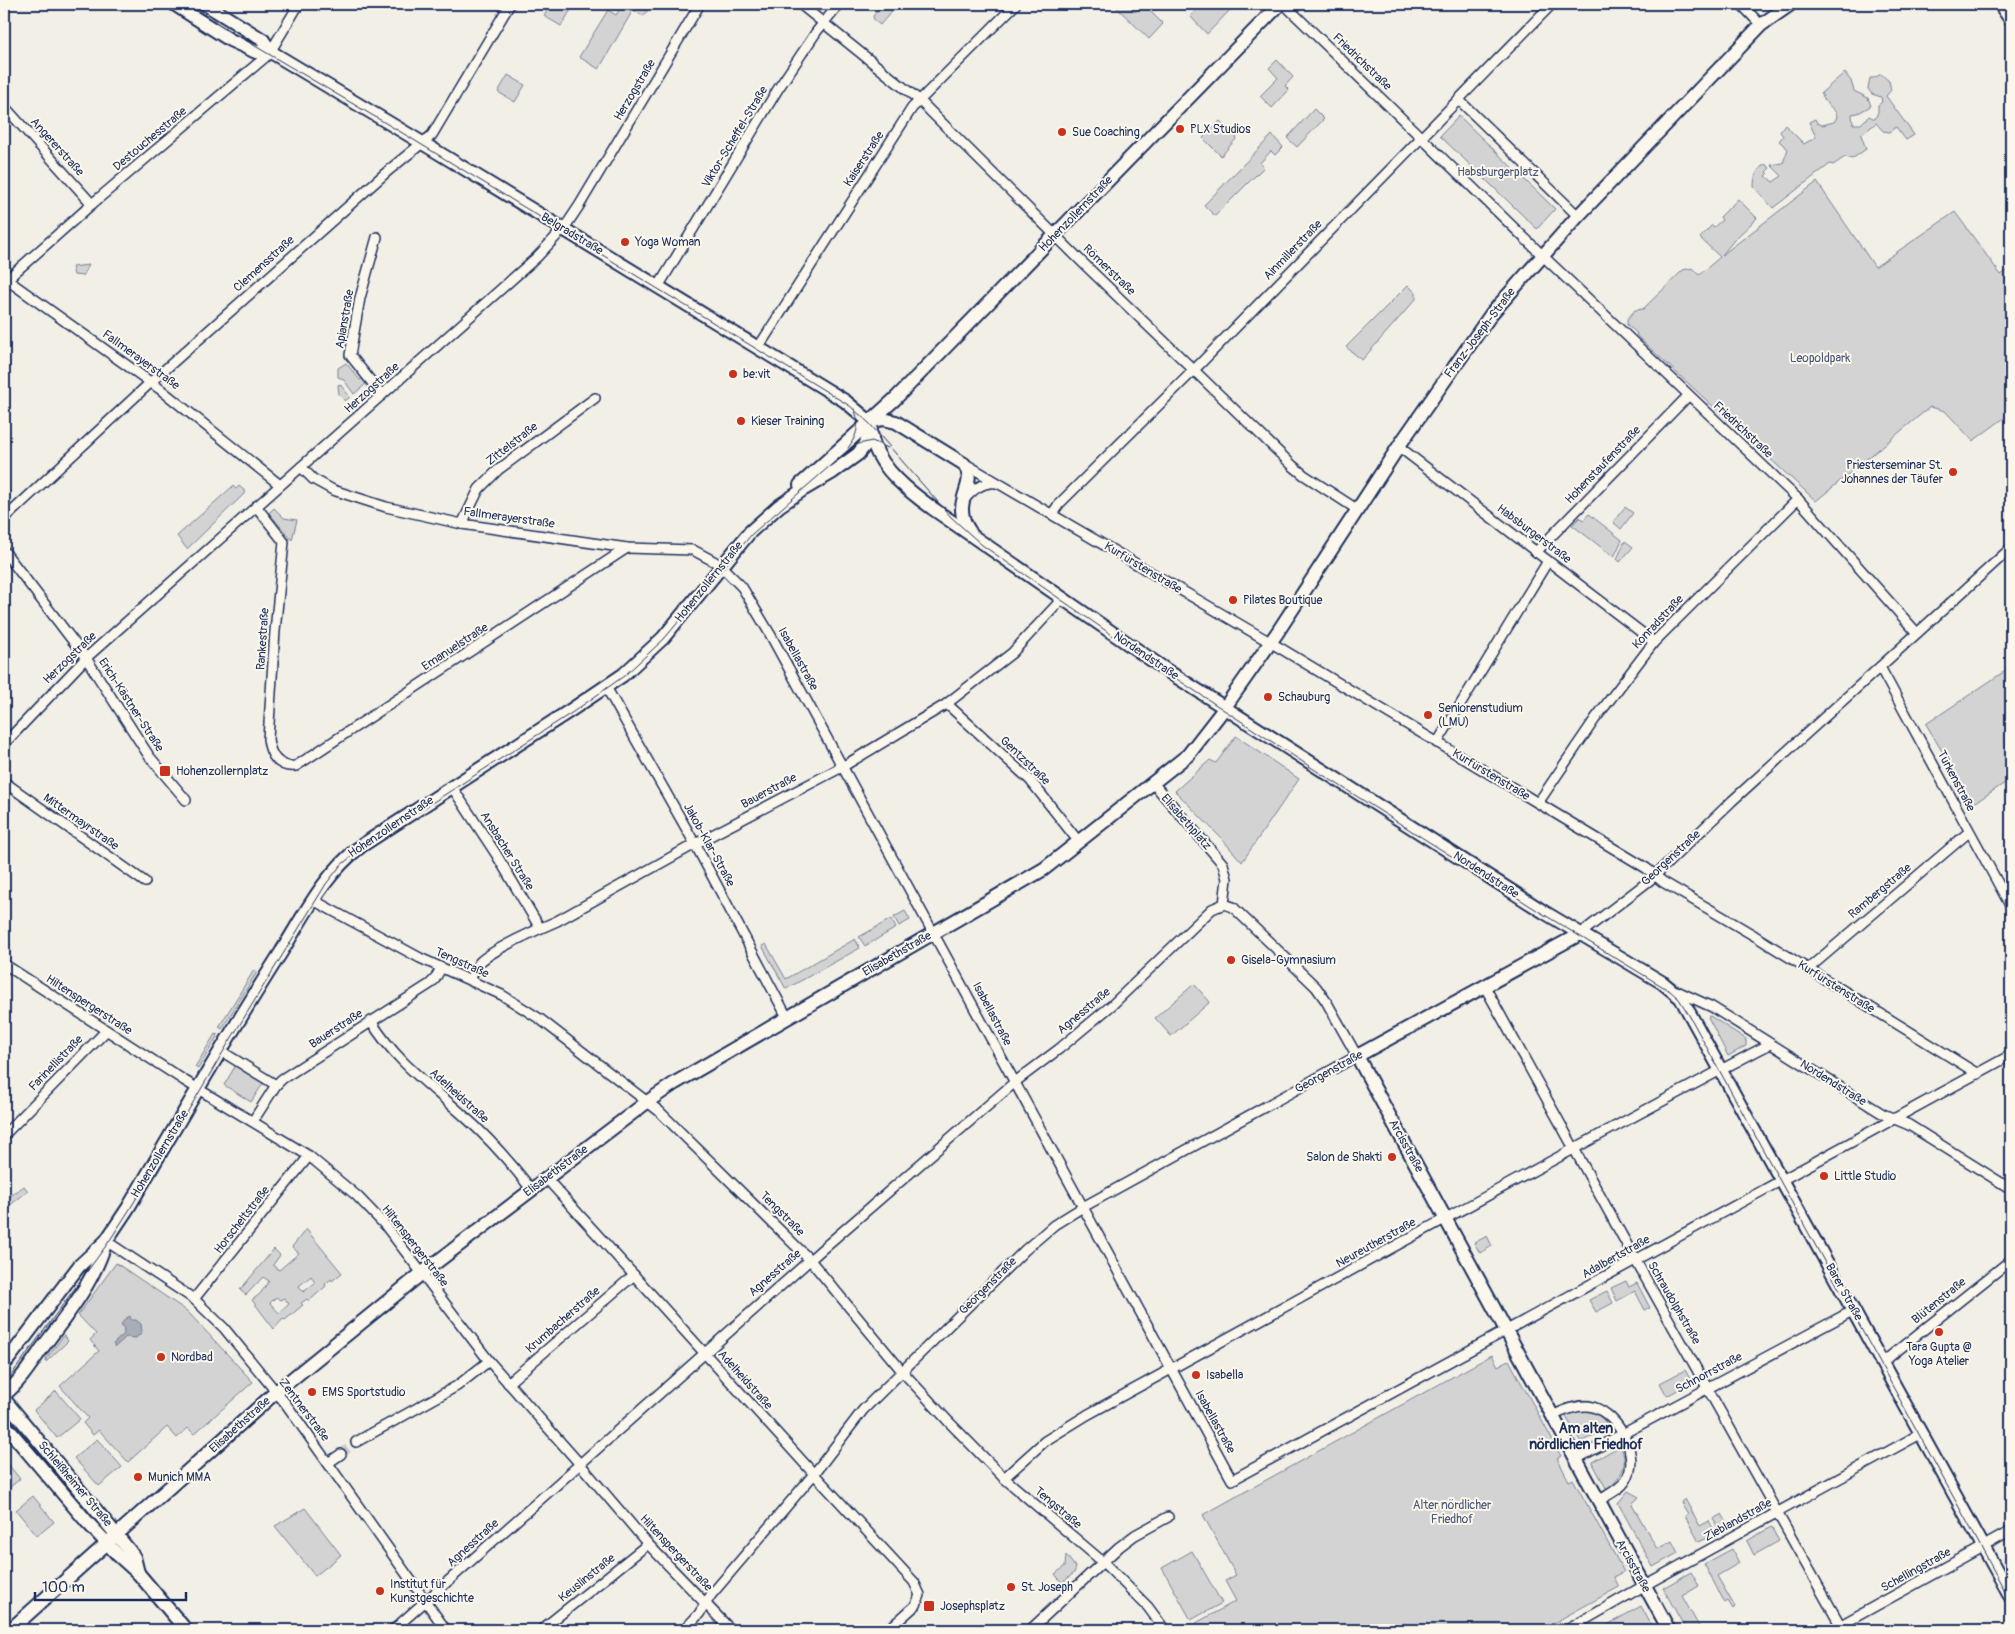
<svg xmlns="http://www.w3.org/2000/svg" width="2015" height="1634" viewBox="0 0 2015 1634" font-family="Pangolin,sans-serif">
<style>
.green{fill:#d2d3d2;stroke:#768198;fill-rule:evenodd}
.water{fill:#a9adb7;stroke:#707b93}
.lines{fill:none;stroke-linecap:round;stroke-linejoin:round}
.street-tunnel{stroke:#c7c9cb;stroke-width:9;stroke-dasharray:9 4.5;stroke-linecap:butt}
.street-casing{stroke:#1b2f5e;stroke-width:12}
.secondary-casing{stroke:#1b2f5e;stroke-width:16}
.street{stroke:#fbf7ec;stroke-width:9}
.secondary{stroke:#fbf7ec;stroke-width:12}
.tram{stroke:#1b2f5e;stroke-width:1}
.poi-dot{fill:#c8321e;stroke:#fbf7ec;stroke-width:2}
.labels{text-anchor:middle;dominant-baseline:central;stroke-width:4;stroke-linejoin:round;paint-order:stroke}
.street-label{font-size:12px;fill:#1b2f5e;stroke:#fbf7ec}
.poi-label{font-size:12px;fill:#1b2f5e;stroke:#fbf7ec;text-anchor:start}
.park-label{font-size:12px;fill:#49587b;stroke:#fbf7ec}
.neighbourhood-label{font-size:14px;font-weight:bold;fill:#1b2f5e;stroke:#fbf7ec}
</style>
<rect width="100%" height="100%" fill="#f2efe6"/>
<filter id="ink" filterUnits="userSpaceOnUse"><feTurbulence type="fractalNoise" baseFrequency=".02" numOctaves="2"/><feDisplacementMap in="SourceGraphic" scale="10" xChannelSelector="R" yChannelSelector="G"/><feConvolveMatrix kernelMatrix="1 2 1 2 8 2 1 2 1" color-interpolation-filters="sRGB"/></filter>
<g filter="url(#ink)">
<!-- green -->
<g class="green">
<path d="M551,4H565L572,8L561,26L544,16Z"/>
<path d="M623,4H651L644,16L633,10L599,69L579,57L608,10L616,15Z"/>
<path d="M883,4L897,5L880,25L874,20L873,16Z"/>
<path d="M1113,4H1126L1135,12L1143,4L1163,24L1149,39Z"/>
<path d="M1203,4H1221L1229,11L1207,34L1190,16Z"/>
<path d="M1277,60L1293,77L1285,86L1289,90L1272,108L1260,96L1278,78L1269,68Z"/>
<path d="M1845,73L1851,81L1854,91L1868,98L1871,106L1858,113L1852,114L1853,124H1861L1869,116L1875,119L1878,112V105L1882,102L1881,97L1872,94L1868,89L1870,78H1874L1881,74L1889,81L1891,90L1886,96L1914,135L1906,140L1896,127L1889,132L1883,131L1876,123L1861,135L1866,149L1852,159L1845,157L1833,165L1830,164L1773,208L1754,187C1754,177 1756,170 1765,164L1770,168L1766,172L1768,174L1766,176L1773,182L1782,176L1771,165L1783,163L1788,149L1779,141L1783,136L1780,132L1785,125L1804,144L1816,137L1809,122L1815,119L1817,123L1822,125L1834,122L1837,117C1836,109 1832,110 1828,104C1825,101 1823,97 1821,93C1830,86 1836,79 1845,73Z"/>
<path d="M508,75L525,85L515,102L498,92Z"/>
<path d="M1314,109L1324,119L1297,147L1287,138Z"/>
<path d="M1459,116L1555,209L1537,229L1440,136Z"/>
<path d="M1220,121L1237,138L1221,156L1203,138Z"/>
<path d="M1272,135L1283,147L1275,155L1271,151L1260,163L1264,167L1215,216L1204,205Z"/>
<path d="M1817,182L1875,267L1955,212L2001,275L2011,268V413L1973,441L1945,411L1930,407L1816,501L1640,339L1636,335L1637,333L1627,325V319L1635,310L1643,309L1683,270L1692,268L1699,275L1720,257L1700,238L1712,225L1714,227L1722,220L1720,217L1738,199L1757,218L1734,240L1722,255Z"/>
<path d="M89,265L83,276L74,275L72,267Z"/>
<path d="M1408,285L1416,293V299L1362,360L1346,347Z"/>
<path d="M346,363L360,380L363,378L367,383L354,394L343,379L338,377V368Z"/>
<path d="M340,384L350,397L345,401L339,395L338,385Z"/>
<path d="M233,486L236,489L239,486L245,491L244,494L187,549L177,536Z"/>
<path d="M1625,507L1633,513L1621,529L1613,522Z"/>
<path d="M274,508L284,518L297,520L292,540L269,513Z"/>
<path d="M1589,514L1622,540L1614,557L1572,525L1580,517L1583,520Z"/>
<path d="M1625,541L1633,547L1620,562L1617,559Z"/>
<path d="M2011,667V779L1973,804L1926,724Z"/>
<path d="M1236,736L1299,779L1242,862L1222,839L1175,791L1210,760L1216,763Z"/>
<path d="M905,911L910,920L899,926L894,917Z"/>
<path d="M891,919L896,928L865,946L859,937Z"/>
<path d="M855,939L860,948L786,989L762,946L766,944L786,979Z"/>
<path d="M254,970L257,972L222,1029L219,1027Z"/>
<path d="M1194,984L1210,1002L1171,1036L1155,1018Z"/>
<path d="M1710,1016L1746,1039V1046L1728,1056L1708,1017Z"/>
<path d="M215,1034L218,1035L198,1069L195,1067Z"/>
<path d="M236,1065L264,1082L251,1102L224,1085Z"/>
<path d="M24,1186L28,1191L4,1210V1201Z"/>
<path d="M306,1229L342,1273L332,1281L331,1279L325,1284L326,1286L309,1301L307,1299L301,1303L303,1305L285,1320L283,1319L274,1329L252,1300L260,1294L269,1281L263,1277L246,1295L240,1290L274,1249L280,1255L273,1265L279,1270L299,1253L292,1247ZM311,1276L315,1283L303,1292L299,1286ZM276,1297L280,1300L284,1298L289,1304L279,1313L270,1303Z"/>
<path d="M1487,1236L1492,1246L1480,1253L1474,1243Z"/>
<path d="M116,1263L187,1311L253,1382L194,1434L188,1428L177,1438L167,1427L128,1462L99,1430L93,1435L83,1423L88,1418L60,1386L99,1351L90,1340L96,1334L78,1315Z"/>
<path d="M1626,1281L1629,1287L1637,1283L1650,1308L1645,1310L1635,1291L1617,1301L1611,1288Z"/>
<path d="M1607,1291L1613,1303L1596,1312L1589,1300Z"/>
<path d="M64,1335L68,1341L46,1362V1359Z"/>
<path d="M1492,1355L1498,1366L1509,1360L1561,1456L1557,1458L1569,1481L1573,1479L1624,1572L1614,1577L1619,1587L1541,1630H1200L1196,1623L1236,1601L1225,1581L1236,1575L1203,1515Z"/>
<path d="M1685,1370L1692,1382L1667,1396L1660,1383Z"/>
<path d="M56,1391L80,1419L57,1438L34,1410Z"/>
<path d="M1581,1409L1597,1413L1610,1427L1581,1442L1565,1415Z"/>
<path d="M97,1439L122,1467L99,1486L74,1458Z"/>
<path d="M1620,1446C1630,1464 1621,1478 1607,1490L1592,1462Z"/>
<path d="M4,1459L20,1479L4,1492Z"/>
<path d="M1628,1491L1639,1497L1632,1504L1657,1549L1672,1541L1678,1553L1653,1567L1618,1503Z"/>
<path d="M33,1496L54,1522L37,1536L16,1510Z"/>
<path d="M1685,1499L1700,1526L1709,1521L1716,1534L1699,1542L1685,1516L1688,1514L1681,1502Z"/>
<path d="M305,1508L341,1555L315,1576L275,1526Z"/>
<path d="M1722,1514L1729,1526L1720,1531L1713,1519Z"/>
<path d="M1771,1527L1779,1541L1754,1555L1747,1541Z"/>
<path d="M1732,1549L1739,1563L1717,1576L1735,1607L1733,1609L1728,1601L1725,1603L1704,1564Z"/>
<path d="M1192,1551L1222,1603L1191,1620L1162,1568Z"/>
<path d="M1066,1555L1076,1568L1074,1573L1062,1583L1055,1574L1065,1566Z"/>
<path d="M1691,1572L1699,1586L1682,1596L1701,1630H1686L1663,1588Z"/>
<path d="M1641,1606L1654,1630H1639L1635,1625L1625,1630H1604L1602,1628Z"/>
</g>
<!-- water -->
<path class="water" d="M130,1316L131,1320H136L141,1324L142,1332L136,1338L126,1337L115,1347L113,1344L124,1334L123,1326L121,1325L125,1319Z"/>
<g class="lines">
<!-- street-tunnel -->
<path class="street-tunnel" d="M341,1454L356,1442"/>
<!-- street casing -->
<g class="street-casing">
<g id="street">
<path d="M800,4L919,100L1081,261L1293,466L1304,475L1358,510"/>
<path d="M1284,4L1542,255L1798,499L1917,633"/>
<path d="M1741,4L1761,25"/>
<path d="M1459,100L1578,216"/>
<path d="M4,106L92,204"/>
<path d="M377,237L360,298L350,355L382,395"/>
<path d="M6,279L160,389L280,485"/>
<path d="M4,282L92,204L269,54L299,4"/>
<path d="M658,287L778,89L817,31L839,4"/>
<path d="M758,348L912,108L1016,4"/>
<path d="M1398,446L1654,642"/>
<path d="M962,462L1280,648L1538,803L1646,868L1663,882L1755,936L1978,1074"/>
<path d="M301,467L313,479L333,490L386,507L462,524L627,548L693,550L719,564L742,587L770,634L1232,1480L2011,1055"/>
<path d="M964,500C972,490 984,481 997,483"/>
<path d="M256,506L284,542L275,631L268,739C270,755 278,768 296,766L627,548"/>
<path d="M1052,514L1059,504L1194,370L1552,4"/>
<path d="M4,519L151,382L389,170L432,135L510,4"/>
<path d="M462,524L479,489L498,470L595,398"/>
<path d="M4,551L86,658L149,756L186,800"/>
<path d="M1536,552L1688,396"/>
<path d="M1880,667L2011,907"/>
<path d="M606,687L695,844L787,1017"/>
<path d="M947,704L1030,780L1079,842"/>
<path d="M1437,743L1548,561"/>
<path d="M4,744L86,658L537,257L565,227L579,206L700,4"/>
<path d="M4,782L145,882"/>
<path d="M1153,783L1223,864L1227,879L1224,904"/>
<path d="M452,787L496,854L540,928"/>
<path d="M1538,803L1595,719L1654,642L1798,499"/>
<path d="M313,900L420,958L502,995L540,1019L659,1111L810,1260L902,1371L948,1421L1004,1478L1103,1562L1148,1607L1165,1630"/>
<path d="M1580,934L1650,880L1732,801L2011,548"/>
<path d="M4,964L185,1081L309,1156L357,1196L385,1225L489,1361L579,1463L648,1544L731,1630"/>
<path d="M1808,969L1969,832"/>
<path d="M470,979C473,974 476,967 480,962C494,949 538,929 557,921L695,844L842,767L945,705L1012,653L1062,599"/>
<path d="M1485,987L1636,1261L1843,1630"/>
<path d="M1677,991L1712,1007L1883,1114L1909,1125L2011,1189"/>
<path d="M371,1021C397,1063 429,1084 464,1116C489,1138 511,1163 531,1189"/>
<path d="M221,1051L276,1085"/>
<path d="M253,1121L276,1085L282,1079L430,984L435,979L441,968"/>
<path d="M4,1135L106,1031"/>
<path d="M546,1178L814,1474L914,1582L920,1595L916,1605L888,1630"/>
<path d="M106,1241L194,1299L224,1328L286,1404L446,1630"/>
<path d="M194,1299L309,1156"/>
<path d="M1883,1362L2011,1260"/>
<path d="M508,1383L634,1275"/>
<path d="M1552,1416C1564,1410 1580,1403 1593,1407C1619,1415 1641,1456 1626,1480C1620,1490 1607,1495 1598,1501"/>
<path d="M356,1442L457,1386L489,1361"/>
<path d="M1576,1459L1854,1310"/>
<path d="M328,1463L341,1454"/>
<path d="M1004,1478L1045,1441L1087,1415C1315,1291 1541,1164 1770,1044"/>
<path d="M393,1630L820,1251L1015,1082L1059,1049L1112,1005L1212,909L1224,904"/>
<path d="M541,1630L648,1544"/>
<path d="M684,1630L699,1614L711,1595L814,1474L863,1410L1025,1250L1054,1225L1083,1207L1357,1056L1326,1001L1316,987L1240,914L1233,907L1224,904"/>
<path d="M1030,1630L1119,1547L1135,1535L1168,1517"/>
<path d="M1567,1630L1654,1580L1922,1433"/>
<path d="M1832,1630L2011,1531"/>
</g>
</g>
<!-- secondary casing -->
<g class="secondary-casing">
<g id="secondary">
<path d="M174,4L230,40L256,52H271"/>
<path d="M205,4L263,40L271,52L434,150L845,401L870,422"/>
<path d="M2000,4L2011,20"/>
<path d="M870,422C871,430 871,438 874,445C883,471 910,492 932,508L1169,672L1544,912L1663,983L1681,998L2011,1597"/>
<path d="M870,422L883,419L896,422L964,464C980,486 948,500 970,532"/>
<path d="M800,485L895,399L1280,4"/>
<path d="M1580,934L1357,1056L1669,1630"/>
<path d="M4,1365L79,1266L106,1241L128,1208C178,1123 227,1037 280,954C304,916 324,874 361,846L571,710L623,675L663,638L750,532L779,506L804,489L833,472L858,454L866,444L869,430"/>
<path d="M4,1395C20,1382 31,1364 43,1347C67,1315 93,1283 105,1244"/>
<path d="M4,1399L129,1550L134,1557L138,1573"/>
<path d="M4,1424L88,1523L118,1555L138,1573L186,1630"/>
<path d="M10,1630L276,1392L421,1274L647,1102L675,1083L1044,869L1188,755L1223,710L1277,633L1403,440L1492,313L1578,216L1761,25L1791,4"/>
</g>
</g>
<!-- street -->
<use href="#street" class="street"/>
<!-- secondary -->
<use href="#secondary" class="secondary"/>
<!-- tram -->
<g class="tram">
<path d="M184,4L404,134L850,406L869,423L951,517L982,545L1154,664L1312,768L1543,914L1670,991L1679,999L1689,1015L2011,1602"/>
<path d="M848,448C857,436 861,423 854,409"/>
<path d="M4,1371L17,1360"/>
<path d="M4,1385L108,1243L130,1209L223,1052L326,884L341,865L362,848L573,712L624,676L664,639L752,534L854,445L872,441L888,448"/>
</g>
</g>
</g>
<!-- markers -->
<g class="poi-dot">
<circle cx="1180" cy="129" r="5"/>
<circle cx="1062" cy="132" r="5"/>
<circle cx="625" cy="242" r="5"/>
<circle cx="733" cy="374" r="5"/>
<circle cx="741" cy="421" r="5"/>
<circle cx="1953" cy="472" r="5"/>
<circle cx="1233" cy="600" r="5"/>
<circle cx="1268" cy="697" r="5"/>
<circle cx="1428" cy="715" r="5"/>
<rect x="159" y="765" width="12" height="12" rx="2.5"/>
<circle cx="1231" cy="960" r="5"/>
<circle cx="1392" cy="1157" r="5"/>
<circle cx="1824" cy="1176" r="5"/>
<circle cx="1939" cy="1332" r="5"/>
<circle cx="161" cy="1357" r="5"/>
<circle cx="1196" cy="1375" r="5"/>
<circle cx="312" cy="1392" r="5"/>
<circle cx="138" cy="1477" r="5"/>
<circle cx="1011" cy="1587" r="5"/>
<circle cx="380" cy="1591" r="5"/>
<rect x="923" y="1600" width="12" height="12" rx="2.5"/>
</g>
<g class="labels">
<!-- street labels -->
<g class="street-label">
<text transform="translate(1362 62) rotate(44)">Friedrichstraße</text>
<text transform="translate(635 90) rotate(-59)">Herzogstraße</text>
<text transform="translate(735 137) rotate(-59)">Viktor-Scheffel-Straße</text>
<text transform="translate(150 139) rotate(-40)">Destouchesstraße</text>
<text transform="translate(57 147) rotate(48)">Angererstraße</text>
<text transform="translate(864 159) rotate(-57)">Kaiserstraße</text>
<text transform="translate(1076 214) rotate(-46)">Hohenzollernstraße</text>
<text transform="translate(572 234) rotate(31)">Belgradstraße</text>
<text transform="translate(1293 250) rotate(-46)">Ainmillerstraße</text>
<text transform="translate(264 264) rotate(-42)">Clemensstraße</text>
<text transform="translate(1109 270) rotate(44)">Römerstraße</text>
<text transform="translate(345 319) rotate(-80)">Apianstraße</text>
<text transform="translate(1480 333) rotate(-53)">Franz-Joseph-Straße</text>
<text transform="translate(141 360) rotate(36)">Fallmerayerstraße</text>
<text transform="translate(372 388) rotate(-42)">Herzogstraße</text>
<text transform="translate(1743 430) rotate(43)">Friedrichstraße</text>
<text transform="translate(512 444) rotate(-38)">Zittelstraße</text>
<text transform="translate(1603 465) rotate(-46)">Hohenstaufenstraße</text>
<text transform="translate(509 518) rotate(8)">Fallmerayerstraße</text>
<text transform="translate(1534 534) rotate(37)">Habsburgerstraße</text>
<text transform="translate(1143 568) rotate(31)">Kurfürstenstraße</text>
<text transform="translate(709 582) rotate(-51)">Hohenzollernstraße</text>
<text transform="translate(1658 622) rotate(-47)">Konradstraße</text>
<text transform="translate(263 639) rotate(-86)">Rankestraße</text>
<text transform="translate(455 647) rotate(-33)">Emanuelstraße</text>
<text transform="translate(1146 656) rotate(34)">Nordendstraße</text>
<text transform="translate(70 658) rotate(-44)">Herzogstraße</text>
<text transform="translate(798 659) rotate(61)">Isabellastraße</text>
<text transform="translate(131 705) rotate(57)">Erich-Kästner-Straße</text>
<text transform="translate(1025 761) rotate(44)">Gentzstraße</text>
<text transform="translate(1491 775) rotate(31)">Kurfürstenstraße</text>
<text transform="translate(1956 781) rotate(62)">Türkenstraße</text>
<text transform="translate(769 791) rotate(-28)">Bauerstraße</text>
<text transform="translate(81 822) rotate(35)">Mittermayrstraße</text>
<text transform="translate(1186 822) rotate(49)">Elisabethplatz</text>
<text transform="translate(391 827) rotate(-34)">Hohenzollernstraße</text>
<text transform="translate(709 845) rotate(61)">Jakob-Klar-Straße</text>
<text transform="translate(507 851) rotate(58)">Ansbacher Straße</text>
<text transform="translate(1671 858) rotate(-43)">Georgenstraße</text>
<text transform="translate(1486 875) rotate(33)">Nordendstraße</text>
<text transform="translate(1880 891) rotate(-40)">Rambergstraße</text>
<text transform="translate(897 954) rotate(-30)">Elisabethstraße</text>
<text transform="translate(462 963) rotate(24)">Tengstraße</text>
<text transform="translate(1836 987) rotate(32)">Kurfürstenstraße</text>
<text transform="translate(89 1005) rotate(33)">Hiltenspergerstraße</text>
<text transform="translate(1084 1011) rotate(-40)">Agnesstraße</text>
<text transform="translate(992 1014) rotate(62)">Isabellastraße</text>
<text transform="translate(336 1029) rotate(-33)">Bauerstraße</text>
<text transform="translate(56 1063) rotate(-46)">Farinellistraße</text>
<text transform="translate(1329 1072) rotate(-29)">Georgenstraße</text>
<text transform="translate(1833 1083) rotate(32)">Nordendstraße</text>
<text transform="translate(459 1096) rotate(42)">Adelheidstraße</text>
<text transform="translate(1406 1146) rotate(61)">Arcisstraße</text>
<text transform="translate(160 1154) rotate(-59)">Hohenzollernstraße</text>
<text transform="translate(556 1171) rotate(-37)">Elisabethstraße</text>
<text transform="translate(782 1214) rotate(45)">Tengstraße</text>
<text transform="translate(242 1220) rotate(-52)">Horscheltstraße</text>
<text transform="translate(1376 1243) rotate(-29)">Neureutherstraße</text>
<text transform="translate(415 1246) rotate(52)">Hiltenspergerstraße</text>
<text transform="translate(1616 1257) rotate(-29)">Adalbertstraße</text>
<text transform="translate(775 1273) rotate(-41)">Agnesstraße</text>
<text transform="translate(988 1286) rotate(-45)">Georgenstraße</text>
<text transform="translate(1844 1292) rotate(61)">Barer Straße</text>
<text transform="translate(1939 1301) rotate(-39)">Blütenstraße</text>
<text transform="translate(1674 1303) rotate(60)">Schraudolphstraße</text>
<text transform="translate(563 1320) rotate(-41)">Krumbacherstraße</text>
<text transform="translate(1709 1373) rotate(-28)">Schnorrstraße</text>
<text transform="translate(745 1380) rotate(48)">Adelheidstraße</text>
<text transform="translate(304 1410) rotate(53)">Zentnerstraße</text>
<text transform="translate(1215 1422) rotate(61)">Isabellastraße</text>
<text transform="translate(240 1425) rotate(-42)">Elisabethstraße</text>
<text transform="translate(75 1484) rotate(50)">Schleißheimer Straße</text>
<text transform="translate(1058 1508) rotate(40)">Tengstraße</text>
<text transform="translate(1738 1520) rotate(-29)">Zieblandstraße</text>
<text transform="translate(473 1543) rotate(-42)">Agnesstraße</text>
<text transform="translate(676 1553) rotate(47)">Hiltenspergerstraße</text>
<text transform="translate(1633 1566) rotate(61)">Arcisstraße</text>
<text transform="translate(1916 1570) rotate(-29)">Schellingstraße</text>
<text transform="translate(587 1578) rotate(-39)">Keuslinstraße</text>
</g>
<!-- poi labels -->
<g class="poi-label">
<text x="1190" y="129">PLX Studios</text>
<text x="1072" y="132">Sue Coaching</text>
<text x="635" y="242">Yoga Woman</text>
<text x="743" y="374">be:vit</text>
<text x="751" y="421">Kieser Training</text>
<text x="1943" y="465" text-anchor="end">Priesterseminar St.<tspan x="1943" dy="14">Johannes der Täufer</tspan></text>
<text x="1243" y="600">Pilates Boutique</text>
<text x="1278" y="697">Schauburg</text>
<text x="1438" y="708">Seniorenstudium<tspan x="1438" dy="14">(LMU)</tspan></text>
<text x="176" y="771">Hohenzollernplatz</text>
<text x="1241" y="960">Gisela-Gymnasium</text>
<text x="1382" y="1157" text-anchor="end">Salon de Shakti</text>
<text x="1834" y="1176">Little Studio</text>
<text x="1939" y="1347" text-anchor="middle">Tara Gupta @<tspan x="1939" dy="14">Yoga Atelier</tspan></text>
<text x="171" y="1357">Nordbad</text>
<text x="1206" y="1375">Isabella</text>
<text x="322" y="1392">EMS Sportstudio</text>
<text x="148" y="1477">Munich MMA</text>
<text x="390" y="1584">Institut für<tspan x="390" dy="14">Kunstgeschichte</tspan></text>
<text x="1021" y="1587">St. Joseph</text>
<text x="940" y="1606">Josephsplatz</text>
</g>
<!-- park labels -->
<g class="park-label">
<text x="1498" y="172">Habsburgerplatz</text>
<text x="1820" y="358">Leopoldpark</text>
<text x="1452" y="1505">Alter nördlicher<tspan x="1452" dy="14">Friedhof</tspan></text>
</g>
<!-- neighbourhood labels -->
<g class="neighbourhood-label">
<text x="1586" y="1428">Am alten<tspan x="1586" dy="16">nördlichen Friedhof</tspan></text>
</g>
</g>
<!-- margin -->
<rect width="2015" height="1634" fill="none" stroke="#fbf7ec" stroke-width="20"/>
<rect x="10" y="10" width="1995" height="1614" fill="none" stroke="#1b2f5e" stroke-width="2" filter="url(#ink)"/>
<!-- scale -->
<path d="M35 1592v8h151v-8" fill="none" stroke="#1b2f5e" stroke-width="2.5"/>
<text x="42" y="1592" font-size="15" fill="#1b2f5e" stroke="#fbf7ec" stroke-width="4" paint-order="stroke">100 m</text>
</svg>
